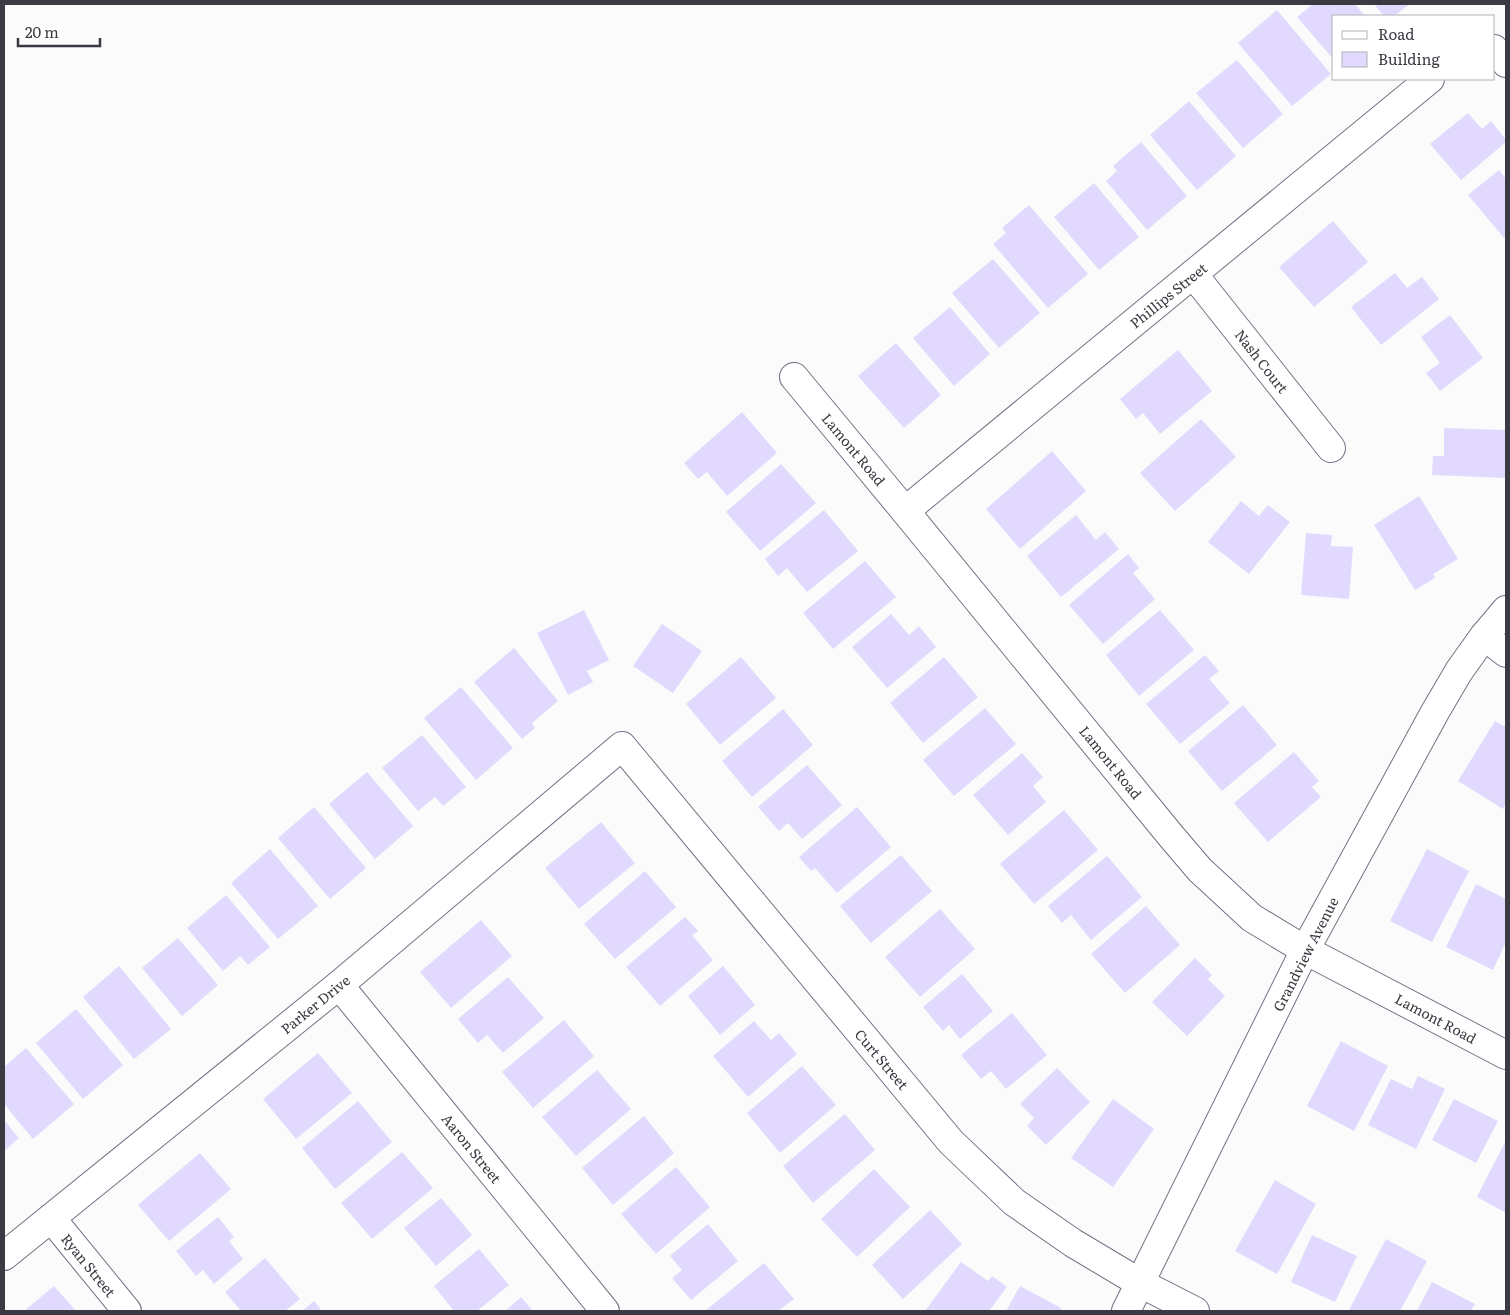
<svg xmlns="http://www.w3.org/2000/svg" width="1510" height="1315" viewBox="0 0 1510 1315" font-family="Literata,serif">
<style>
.building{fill:#e2dafe}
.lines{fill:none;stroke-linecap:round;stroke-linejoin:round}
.minor-casing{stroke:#757185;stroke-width:30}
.minor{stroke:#fff;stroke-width:28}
.labels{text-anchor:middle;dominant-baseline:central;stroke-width:4;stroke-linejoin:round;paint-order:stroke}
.street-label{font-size:14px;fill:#3b3941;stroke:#fff}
</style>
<rect width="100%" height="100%" fill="#fbfbfb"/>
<!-- building -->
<g class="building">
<path d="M1313,4H1355L1365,16H1334V60L1297,17Z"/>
<path d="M1374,4H1410L1394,16H1384Z"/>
<path d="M1277,10L1331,74L1292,106L1238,43Z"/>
<path d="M1237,60L1283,114L1243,148L1196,93Z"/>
<path d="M1189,101L1236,156L1197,190L1150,135Z"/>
<path d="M1468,113L1482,129L1491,121L1506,140V142L1461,180L1430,144Z"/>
<path d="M1141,142L1187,196L1147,230L1106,181L1117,171L1113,166Z"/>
<path d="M1499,170L1506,179V236L1504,238L1468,195Z"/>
<path d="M1094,183L1139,237L1099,270L1054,217Z"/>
<path d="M1029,205L1088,274L1048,308L993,244L1006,233L1002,228Z"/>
<path d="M1333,221L1368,262L1314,307L1279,267Z"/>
<path d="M993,259L1040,313L999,348L952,293Z"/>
<path d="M1395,273L1407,288L1422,277L1439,299L1381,345L1351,307Z"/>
<path d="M950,307L990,354L954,386L913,338Z"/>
<path d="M1450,315L1483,358L1440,391L1426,373L1440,363L1421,337Z"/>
<path d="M896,343L941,395L904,428L858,376Z"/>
<path d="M1178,350L1212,391L1160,434L1143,413L1136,419L1120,399Z"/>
<path d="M742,412L777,453L727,496L707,472L698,479L684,463Z"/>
<path d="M1201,419L1236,457L1175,511L1140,473Z"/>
<path d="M1444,428L1506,430V478L1432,475L1433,456H1444Z"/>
<path d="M1052,451L1086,491L1020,549L986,509Z"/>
<path d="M781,464L816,503L760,551L726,512Z"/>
<path d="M1419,496L1458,559L1433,574L1435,578L1415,590L1374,525Z"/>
<path d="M1241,501L1259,516L1268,505L1290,522L1249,574L1208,542Z"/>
<path d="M824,510L858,551L807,592L787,568L778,576L765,559Z"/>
<path d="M1076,515L1096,540L1105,532L1119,549L1061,597L1027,556Z"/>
<path d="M1306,533L1332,535L1331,546L1353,547L1349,599L1301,595Z"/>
<path d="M1128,554L1139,568L1133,573L1155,599L1103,644L1069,605Z"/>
<path d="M865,561L896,597L833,649L803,613Z"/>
<path d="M584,610L609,660L587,671L593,682L568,695L537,633Z"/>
<path d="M1160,610L1194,650L1139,696L1106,655Z"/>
<path d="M891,614L909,635L919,626L936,647L887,688L852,647Z"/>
<path d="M662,624L702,651L673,693L633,666Z"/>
<path d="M514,648L558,701L532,723L535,728L522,739L474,682Z"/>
<path d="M1205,655L1219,671L1209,679L1230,703L1180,744L1146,704Z"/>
<path d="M741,657L776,698L720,745L686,704Z"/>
<path d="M944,657L978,697L923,743L890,703Z"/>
<path d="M461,687L513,748L476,780L424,718Z"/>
<path d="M1243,705L1277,745L1222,791L1188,751Z"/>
<path d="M985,708L1016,744L954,796L923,760Z"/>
<path d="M783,709L813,745L752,797L722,761Z"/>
<path d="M1495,721L1506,727V803L1503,809L1458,781Z"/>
<path d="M422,735L466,787L443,806L435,797L418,811L382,768Z"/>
<path d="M1294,752L1319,781L1312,787L1321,797L1268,842L1234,803Z"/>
<path d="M1022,753L1043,777L1033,786L1046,802L1008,835L973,795Z"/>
<path d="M807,765L842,805L802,839L788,823L779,831L758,807Z"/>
<path d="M367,772L413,826L375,859L329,804Z"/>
<path d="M314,807L366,868L330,899L278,838Z"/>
<path d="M857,807L891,847L837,893L815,868L811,871L799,857Z"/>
<path d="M1064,810L1098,850L1034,904L1000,864Z"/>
<path d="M601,822L635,863L579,909L545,868Z"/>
<path d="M270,849L318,906L278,939L231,883Z"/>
<path d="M1427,849L1469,871L1432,942L1390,921Z"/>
<path d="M901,855L932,891L871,943L840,906Z"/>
<path d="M1107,856L1142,897L1091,940L1071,915L1062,923L1048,906Z"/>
<path d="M645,871L676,907L615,959L584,924Z"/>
<path d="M1476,884L1506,899V942L1493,970L1446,947Z"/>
<path d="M226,895L270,947L248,965L240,956L223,971L187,928Z"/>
<path d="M1146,906L1180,945L1125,993L1091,954Z"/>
<path d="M940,909L975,949L920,997L885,957Z"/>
<path d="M685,917L698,931L692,935L713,960L660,1006L626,967Z"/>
<path d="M481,920L512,956L451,1008L420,972Z"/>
<path d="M178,938L218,985L182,1016L142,968Z"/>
<path d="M1195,958L1212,975L1208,979L1225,996L1187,1036L1152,1002Z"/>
<path d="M119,966L171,1029L134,1059L83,997Z"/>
<path d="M723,966L755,1005L720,1035L688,996Z"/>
<path d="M962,974L993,1011L960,1039L949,1025L943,1031L923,1007Z"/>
<path d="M508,977L544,1018L503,1053L487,1035L478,1043L458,1019Z"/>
<path d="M76,1009L123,1065L83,1099L36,1043Z"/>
<path d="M1012,1013L1047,1055L1006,1089L991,1071L981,1079L961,1055Z"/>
<path d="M564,1020L594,1056L533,1108L502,1072Z"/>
<path d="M754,1021L771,1040L779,1033L797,1054L748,1097L713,1056Z"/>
<path d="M1341,1041L1388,1066L1354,1131L1307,1106Z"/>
<path d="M26,1048L74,1104L33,1139L4,1104V1067Z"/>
<path d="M318,1053L352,1093L296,1139L263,1099Z"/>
<path d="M802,1066L836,1105L780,1153L747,1113Z"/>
<path d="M1057,1068L1090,1102L1046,1145L1027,1126L1034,1118L1020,1104Z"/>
<path d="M597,1070L631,1109L576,1156L542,1117Z"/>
<path d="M1418,1076L1445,1089L1416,1149L1368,1125L1391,1079L1412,1089Z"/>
<path d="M1113,1099L1154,1129L1113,1187L1071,1158Z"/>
<path d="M1454,1099L1498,1121L1476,1163L1432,1140Z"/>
<path d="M358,1101L392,1142L335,1189L302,1148Z"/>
<path d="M845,1114L875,1150L813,1203L783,1166Z"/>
<path d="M644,1116L674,1153L613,1205L582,1168Z"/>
<path d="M4,1120L19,1138L4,1151Z"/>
<path d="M1506,1140V1213L1477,1197Z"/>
<path d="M402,1152L433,1188L372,1239L341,1203Z"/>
<path d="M200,1153L231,1189L169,1241L138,1205Z"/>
<path d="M676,1167L710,1207L656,1254L621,1214Z"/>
<path d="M874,1169L910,1207L857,1257L821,1219Z"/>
<path d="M1275,1180L1316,1204L1277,1274L1235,1251Z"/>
<path d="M441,1198L472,1235L436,1266L404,1228Z"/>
<path d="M930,1210L962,1244L903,1299L872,1265Z"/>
<path d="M218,1217L234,1237L229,1241L243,1259L214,1284L203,1270L196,1276L176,1251Z"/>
<path d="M708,1224L738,1261L691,1300L672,1278L682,1270L670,1256Z"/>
<path d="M1312,1235L1357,1256L1335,1302L1291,1282Z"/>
<path d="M1386,1239L1427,1261L1400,1311H1351L1349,1310Z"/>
<path d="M479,1249L509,1285L477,1311H454L434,1286Z"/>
<path d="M265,1258L300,1299L285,1311H241L225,1292Z"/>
<path d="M961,1262L988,1281L992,1276L1007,1287L989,1311H925Z"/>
<path d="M764,1263L794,1299L778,1311H705Z"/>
<path d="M1432,1282L1475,1304L1471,1311H1417Z"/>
<path d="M54,1286L76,1311H24Z"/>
<path d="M1020,1286L1061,1308L1060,1311H1006Z"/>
<path d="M521,1297L533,1311H505Z"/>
<path d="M314,1301L322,1311H302Z"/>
</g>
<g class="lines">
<!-- minor casing -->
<g class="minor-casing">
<g id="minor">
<path d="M1494,49L1506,63"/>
<path d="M1193,274L1331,448"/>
<path d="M794,377L905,511L1171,836L1200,870L1252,918L1305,950L1506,1055"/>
<path d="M905,511L1430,79"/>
<path d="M1484,636L1506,653"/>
<path d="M339,985L605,1311"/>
<path d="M51,1218L127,1311"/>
<path d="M4,1256L339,985L622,746L951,1142L1014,1202L1073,1243L1140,1283L1195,1311"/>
<path d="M1126,1311L1305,950L1435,712L1459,671L1484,636L1506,610"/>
</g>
</g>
<!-- minor -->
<use href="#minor" class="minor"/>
</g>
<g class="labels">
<!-- street labels -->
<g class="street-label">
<text transform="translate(1168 295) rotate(-39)">Phillips Street</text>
<text transform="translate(1262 361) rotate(52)">Nash Court</text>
<text transform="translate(854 449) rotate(50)">Lamont Road</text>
<text transform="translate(1111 762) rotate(51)">Lamont Road</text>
<text transform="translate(1305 954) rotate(-63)">Grandview Avenue</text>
<text transform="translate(315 1004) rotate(-39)">Parker Drive</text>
<text transform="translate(1436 1018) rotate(28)">Lamont Road</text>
<text transform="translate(882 1059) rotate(50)">Curt Street</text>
<text transform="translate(472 1148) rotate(51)">Aaron Street</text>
<text transform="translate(89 1265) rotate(51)">Ryan Street</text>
</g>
</g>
<!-- border -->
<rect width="1510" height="1315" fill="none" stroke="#3b3941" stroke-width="10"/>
<!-- legend -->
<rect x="1332" y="15" width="162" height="65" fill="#ffffff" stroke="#b1b0b3"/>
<rect x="1342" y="31" width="25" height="8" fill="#ffffff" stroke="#b1b0b3"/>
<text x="1378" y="40" font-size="15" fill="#3b3941">Road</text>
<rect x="1342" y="52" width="25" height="15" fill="#e2dafe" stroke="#b1b0b3"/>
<text x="1378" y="65" font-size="15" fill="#3b3941">Building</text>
<!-- scale -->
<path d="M18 38v8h82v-8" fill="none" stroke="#3b3941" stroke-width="2.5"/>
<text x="25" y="38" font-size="15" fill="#3b3941" stroke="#ffffff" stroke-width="4" paint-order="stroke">20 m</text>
</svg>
